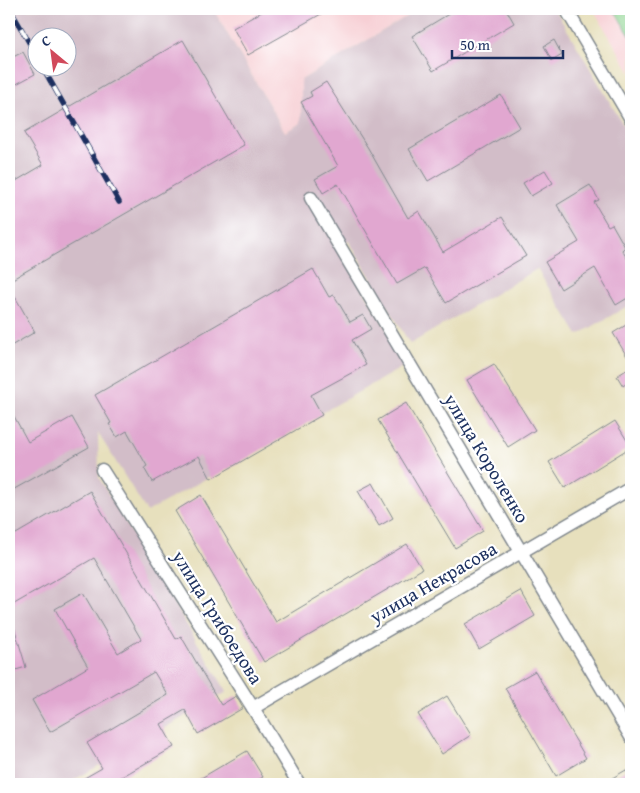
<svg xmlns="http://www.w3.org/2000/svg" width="640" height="793" viewBox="0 0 640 793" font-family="'Gentium Book Plus',serif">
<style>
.built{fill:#f7cfd4}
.industrial{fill:#d2bdc8;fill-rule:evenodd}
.green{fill:#8ad28d;stroke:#528076}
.building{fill:#e1a7d0}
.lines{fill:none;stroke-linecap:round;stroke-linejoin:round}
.street-casing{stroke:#81888e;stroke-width:15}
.street{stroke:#fff;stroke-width:12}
.rail-casing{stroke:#1b2f5e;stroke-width:5.5}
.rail{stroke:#fff;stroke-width:4;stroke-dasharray:11;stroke-linecap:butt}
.labels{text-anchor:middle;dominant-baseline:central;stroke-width:4.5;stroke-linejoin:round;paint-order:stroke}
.street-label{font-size:19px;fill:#1b2f5e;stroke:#fff}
</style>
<rect width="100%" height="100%" fill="#fff"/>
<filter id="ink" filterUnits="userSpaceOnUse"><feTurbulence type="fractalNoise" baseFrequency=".02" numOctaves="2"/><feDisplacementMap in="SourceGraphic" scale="10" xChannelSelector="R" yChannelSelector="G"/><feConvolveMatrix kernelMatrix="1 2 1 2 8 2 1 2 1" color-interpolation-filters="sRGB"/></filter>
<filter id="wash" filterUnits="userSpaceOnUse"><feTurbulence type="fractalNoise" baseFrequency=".0096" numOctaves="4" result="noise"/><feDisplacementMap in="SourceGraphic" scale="20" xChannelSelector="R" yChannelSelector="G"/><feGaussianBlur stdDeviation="1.12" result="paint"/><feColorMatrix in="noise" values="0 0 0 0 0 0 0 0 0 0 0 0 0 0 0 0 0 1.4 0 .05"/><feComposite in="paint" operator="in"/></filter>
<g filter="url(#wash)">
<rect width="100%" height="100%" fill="#e7e0bd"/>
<!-- built -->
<g class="built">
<path d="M213,9H419L301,80V123L285,132Z"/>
<path d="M593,9H631V73Z"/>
</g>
<!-- industrial -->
<path class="industrial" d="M9,9H213L285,132L301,123V80L419,9H555L631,138V304L578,335L537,269L410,344L349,241L338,248L408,364L147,512L98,433L99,478L227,692L67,784H9ZM38,38H68V68H38Z"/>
<!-- green -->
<path class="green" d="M614,9H631V37L613,9Z"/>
<g id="blocks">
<!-- building -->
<g class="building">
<path d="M267,9H330L248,55L233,28Z"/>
<path d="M457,9H506L514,23L433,71L412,36Z"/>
<path d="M183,40L244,145L9,281V185L43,165L24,133Z"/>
<path d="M554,40L562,55L552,61L544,46Z"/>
<path d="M23,52L35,74L9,88V59Z"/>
<path d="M326,82L368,148L408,218L419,211L443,252L502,217L526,256L446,303L425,268L397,284L338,184L323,193L315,179L338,166L301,102L312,96L310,92Z"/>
<path d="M501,95L520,127L428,181L409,149Z"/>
<path d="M545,170L553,183L531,196L523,183Z"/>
<path d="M590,185L599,200L594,202L608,226L612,224L625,247L622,250L631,265V296L616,305L595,268L561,289L545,262L579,242L557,205Z"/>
<path d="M313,269L329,297L334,295L350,322L363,315L371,329L352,340L366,365L311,395L322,415L211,479L199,456L152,482L144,468L147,466L127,431L117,437L109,424L111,423L95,395Z"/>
<path d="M9,286L35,332L9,347Z"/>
<path d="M631,322V363L613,333Z"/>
<path d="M494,364L535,430L508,447L467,380Z"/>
<path d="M631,367V380L623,386L617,376Z"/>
<path d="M406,403L483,531L455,548L378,420Z"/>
<path d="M9,407L28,442L72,417L89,447L9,492Z"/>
<path d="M615,421L631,447L565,488L549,462Z"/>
<path d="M373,483L393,518L379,526L358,491Z"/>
<path d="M90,491L176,639L181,636L221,705L236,696L243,708L198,734L185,710L161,724L174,747L109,784H74L102,768L87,743L168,695L154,672L50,732L32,700L88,667L55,609L83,593L118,653L141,639L94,558L9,607V538Z"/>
<path d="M201,495L276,622L407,544L422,569L264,662L175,511Z"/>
<path d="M521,591L535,616L479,649L465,624Z"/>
<path d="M12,620L26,667L9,672V621Z"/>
<path d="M535,671L586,758L556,776L505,688Z"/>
<path d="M447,696L471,735L442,754L418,714Z"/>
<path d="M247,751L263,777L251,784H191Z"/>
<path d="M626,770L631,780V784H602Z"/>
</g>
</g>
</g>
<g filter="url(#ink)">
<use href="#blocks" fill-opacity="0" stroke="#81888e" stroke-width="1"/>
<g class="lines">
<!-- street casing -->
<g class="street-casing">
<g id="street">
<path d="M566,9L631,119"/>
<path d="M311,198L631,737"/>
<path d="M102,470L253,708L299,784"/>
<path d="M253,708L631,488"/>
</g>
</g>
<!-- street -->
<use href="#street" class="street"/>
<!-- rail casing -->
<g class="rail-casing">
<g id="rail">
<path d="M10,9L38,58"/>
<path d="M43,68L119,202"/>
</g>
</g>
<!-- rail -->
<use href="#rail" class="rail"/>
</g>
</g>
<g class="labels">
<!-- street labels -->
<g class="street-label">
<text transform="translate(487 458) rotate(59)">улица Короленко</text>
<text transform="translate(433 582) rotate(-30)">улица Некрасова</text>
<text transform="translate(218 617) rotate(58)">улица Грибоедова</text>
</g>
</g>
<!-- margin -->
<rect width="640" height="793" fill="none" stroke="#fff" stroke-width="30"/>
<!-- north arrow -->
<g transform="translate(52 52) rotate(331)"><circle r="24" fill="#ffffff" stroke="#a4acbf"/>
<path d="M0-4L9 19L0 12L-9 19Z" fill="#d1495b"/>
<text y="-8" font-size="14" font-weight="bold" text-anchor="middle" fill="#1b2f5e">С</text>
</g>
<!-- scale -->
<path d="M452 50v8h111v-8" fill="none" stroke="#1b2f5e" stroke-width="2.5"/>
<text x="460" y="50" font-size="15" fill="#1b2f5e" stroke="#ffffff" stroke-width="4" paint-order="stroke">50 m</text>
</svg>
